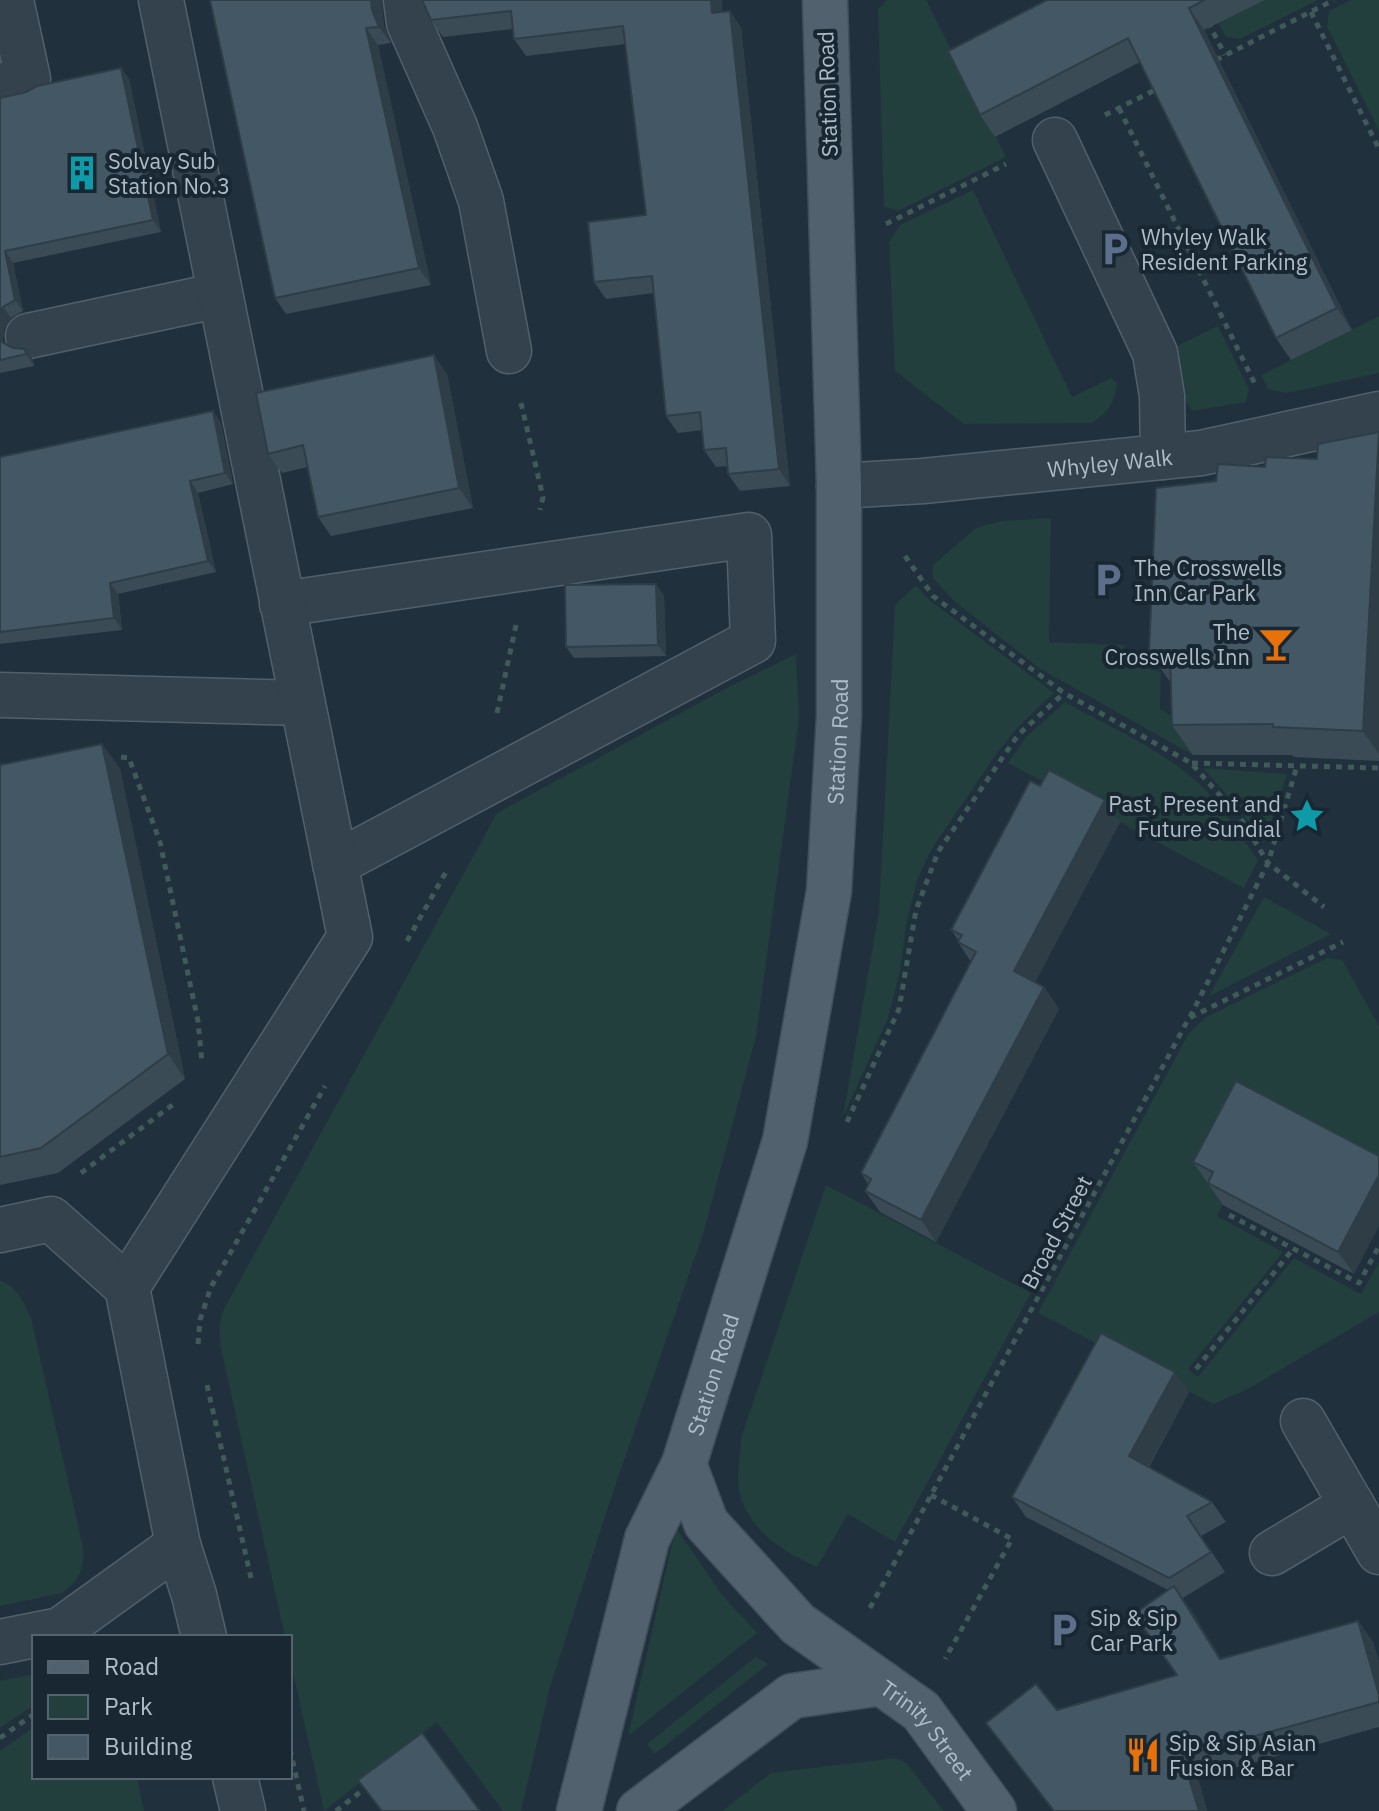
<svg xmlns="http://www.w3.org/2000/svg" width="1379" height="1811" viewBox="0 0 1379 1811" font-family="'IBM Plex Sans',sans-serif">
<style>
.green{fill:#223e3d}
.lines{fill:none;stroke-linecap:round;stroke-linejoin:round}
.minor-casing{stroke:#52606b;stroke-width:47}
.major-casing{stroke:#404e59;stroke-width:47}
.path{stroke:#405a59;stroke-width:5;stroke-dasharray:6 6;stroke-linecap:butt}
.minor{stroke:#34424d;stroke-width:44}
.major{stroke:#51626e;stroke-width:44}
.wall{fill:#3a4b56}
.shaded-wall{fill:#2f3d46}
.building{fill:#435764;stroke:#2f3d46;stroke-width:2}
.labels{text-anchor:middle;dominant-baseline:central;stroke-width:8;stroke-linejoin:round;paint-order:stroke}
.street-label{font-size:22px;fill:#afbdc9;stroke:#192732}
.poi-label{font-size:22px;fill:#afbdc9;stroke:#192732;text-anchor:start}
</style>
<rect width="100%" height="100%" fill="#20313d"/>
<!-- green -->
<g class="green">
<path d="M887,0H926L1006,157L898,211L884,206L878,10Z"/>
<path d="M1265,0H1318L1240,39L1226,37L1218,23Z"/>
<path d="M1351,0H1379V131L1327,26L1329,11Z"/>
<path d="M973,190L1072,397L1111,378L1117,383C1115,403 1108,412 1092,423L964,424L895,371L889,242L900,225Z"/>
<path d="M1379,316V373L1287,393L1268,389L1261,375Z"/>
<path d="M1218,326L1249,389L1246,402L1192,411L1184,398L1173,348Z"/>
<path d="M1051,518L1049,642L1124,645V663L1161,672L1160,709L1192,728L1193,755L1039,668L953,600L933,578V565L976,528L1002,521Z"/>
<path d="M916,585L929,600L1054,693L1019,726L997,753L931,850L917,880L906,925L900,971L888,1018L843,1117L879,911L895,605Z"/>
<path d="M796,654L799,718L756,1036L704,1231L611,1498L550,1687L521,1811H503L437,1722L324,1811L290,1659V1637H285L220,1344L219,1326L223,1311L497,813L721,691Z"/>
<path d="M1065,702C1109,727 1160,748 1197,782C1221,804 1239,834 1258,860L1244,888L1008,763L1027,736Z"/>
<path d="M1203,768L1287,774L1264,843L1235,804Z"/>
<path d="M1264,897L1331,934L1209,996Z"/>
<path d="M1327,958L1342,960L1379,1026V1170L1223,1204L1217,1216L1283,1252L1188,1369L1198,1377L1294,1258L1361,1294L1379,1262V1312L1248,1389L1213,1404L1038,1313L1189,1033L1206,1017Z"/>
<path d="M826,1185L1031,1293L895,1542L848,1514L817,1567C787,1554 754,1534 742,1501C735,1483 740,1457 741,1438Z"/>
<path d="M0,1280C18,1288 23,1301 31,1318L83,1547C85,1566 79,1582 62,1593L0,1606Z"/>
<path d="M677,1529L722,1595L757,1633L628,1736L671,1548Z"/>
<path d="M756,1657L768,1664L655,1754L647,1744Z"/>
<path d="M34,1674V1705L0,1728V1681Z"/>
<path d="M34,1727V1777H137L144,1811H0V1751Z"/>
<path d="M895,1758L906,1763L944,1811H722L771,1773Z"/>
</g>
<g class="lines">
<!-- minor casing -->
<g class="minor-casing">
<g id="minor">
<path d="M406,0L409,23L455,127L481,201L509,351"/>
<path d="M0,86L28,79L11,0"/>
<path d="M1055,140L1155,353L1162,396L1163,457"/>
<path d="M28,336L220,295"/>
<path id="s1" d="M839,486L923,481L1201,453L1379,414"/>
<path d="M282,604L749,535L753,641L335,864"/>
<path d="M0,695L302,703"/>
<path d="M0,1230L51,1219L127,1287L178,1545L194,1595L204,1637"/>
<path d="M127,1287L350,937L161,0"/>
<path d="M1303,1421L1379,1552"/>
<path d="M1272,1553L1352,1505"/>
<path d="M0,1642L60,1630L178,1545"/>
<path d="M235,1777L243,1811"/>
</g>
</g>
<!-- major casing -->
<g class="major-casing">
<g id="major">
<path id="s2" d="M684,1464L706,1523L798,1624L921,1711L994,1811"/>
<path id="s3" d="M579,1811L647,1539L684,1464L785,1141L829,891L839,716V486L825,0"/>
<path d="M639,1811L792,1696L882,1683"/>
</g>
</g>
<!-- path -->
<g class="path">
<path d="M1311,12L1379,149"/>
<path d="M1208,22L1225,55"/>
<path d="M1216,60L1334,0"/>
<path d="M1119,108L1255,384"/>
<path d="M1105,115L1157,89"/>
<path d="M886,224L1006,164"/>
<path d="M521,403L543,497L540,510"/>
<path d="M905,556L933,596L1064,693L1191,763L1241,819L1268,863L1324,907"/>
<path d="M497,713L516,625"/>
<path d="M121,757L129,758L160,842L198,1021L202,1063"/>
<path d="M1192,763L1379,768"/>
<path d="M407,941L447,870"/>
<path d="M1190,1017L1268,863L1297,766"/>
<path d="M847,1122L899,1009L916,910L938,852L1018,735L1064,693"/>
<path d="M81,1173L175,1103"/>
<path d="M1229,1215L1359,1283L1379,1246"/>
<path d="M198,1344L200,1320L211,1287L325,1086"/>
<path d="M1196,1369L1293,1249"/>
<path d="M207,1385L251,1578"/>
<path d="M931,1495L1012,1539L945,1659"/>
<path d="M870,1608L1189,1018L1343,942"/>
<path d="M0,1738L34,1714"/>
<path d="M290,1749L304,1811"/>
<path d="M336,1811L368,1786"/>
</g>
<!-- minor -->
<use href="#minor" class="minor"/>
<!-- major -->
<use href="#major" class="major"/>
</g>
<!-- wall -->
<g class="wall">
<path d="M210,0L381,3L384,26L391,43L378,45L431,285L286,314L275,298Z"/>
<path d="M422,0L722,12L730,11L741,28L790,486L740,491L728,474L727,466L716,467L704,450L702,430L678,433L666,416L654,293L606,299L594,282L646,215L626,44L526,56L514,39L513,29L443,37L431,20Z"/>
<path d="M1047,0H1265L1204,30L1352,330L1291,360L1276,338L1140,62L995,137L980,115Z"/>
<path d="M121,68L129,79L161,232L13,263L23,311L11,318L4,329L3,340L5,344L13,348L25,349L33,360L34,366L0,373V98Z"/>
<path d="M447,374L473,508L331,536L318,517L307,467L282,473L268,454Z"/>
<path d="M213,411L221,423L233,484L198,493L216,572L118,594L122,630L0,644V457Z"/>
<path d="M1379,433V761L1294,757L1292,755H1193L1172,725L1171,683L1149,653L1216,481L1265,467L1317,459Z"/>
<path d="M656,584L664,596L666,656L574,658L566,647Z"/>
<path d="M102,744L120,769L185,1079L58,1173L0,1185V765Z"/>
<path d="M1120,822L1035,982L1044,987L1059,1009L936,1242L880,1212L865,1191L868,1184L861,1173L971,962L958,942L959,941L951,930Z"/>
<path d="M1379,1156L1354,1274L1223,1205L1193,1162Z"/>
<path d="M1189,1392L1149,1467L1212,1502L1226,1522L1201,1536L1225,1572L1183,1598H1182L1221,1659L1358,1621L1373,1642L1379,1662V1727L1198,1778L1207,1811H1053L986,1723L1057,1710L1177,1675L1168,1590L1026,1517L1012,1497Z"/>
</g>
<!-- shaded-wall -->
<g class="shaded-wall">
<path d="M371,0H382L384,26L391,43L379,27L372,10Z"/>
<path d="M711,0H722L723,30L712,13Z"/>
<path d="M1189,8L1204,30L1352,330L1337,308Z"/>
<path d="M730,11L741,28L790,486L779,469Z"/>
<path d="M366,28L378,45L431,285L419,268Z"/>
<path d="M121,68L129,79L161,232L153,220Z"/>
<path d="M5,251L13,263L23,311L15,300Z"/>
<path d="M3,307L11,318L4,329L3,340L10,353L0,338V311Z"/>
<path d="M25,349L33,360L34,366L26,354Z"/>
<path d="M434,355L447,374L473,508L459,488Z"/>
<path d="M213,411L221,423L233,484L225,473Z"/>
<path d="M1379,433V754L1363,731Z"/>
<path d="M190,481L198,493L216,572L208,561Z"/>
<path d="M110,583L118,594L122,630L114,618Z"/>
<path d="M656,584L664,596L666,656L658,645Z"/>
<path d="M102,744L120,769L185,1079L168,1054Z"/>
<path d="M1105,800L1120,822L1029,993L1014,971Z"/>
<path d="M1044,987L1059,1009L936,1242L921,1220Z"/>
<path d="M1379,1175V1226L1354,1274L1338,1252Z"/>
<path d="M1175,1372L1189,1392L1143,1476L1129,1456Z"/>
<path d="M1174,1586L1190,1608L1235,1681L1220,1659Z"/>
<path d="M1358,1621L1373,1642L1379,1662V1695Z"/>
<path d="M1182,1756L1198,1778L1207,1811H1199Z"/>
</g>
<!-- building -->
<g class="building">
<path d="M210,0H371L372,10L379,27L366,28L419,268L275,298Z"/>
<path d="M422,0H711L712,13L730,11L779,469L728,474L726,448L704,450L700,412L666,416L652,276L594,282L588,222L646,215L623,26L514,39L511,11L431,20Z"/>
<path d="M1047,0H1205L1189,8L1337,308L1276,338L1128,38L980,115L948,51Z"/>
<path d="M121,68L153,220L5,251L15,300L3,307L0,311V98L26,92L37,86Z"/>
<path d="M0,338L2,342L13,348L25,349L26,354L0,360Z"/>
<path d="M434,355L459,488L318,517L303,445L268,454L256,393Z"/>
<path d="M213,411L225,473L190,481L208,561L110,583L114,618L0,632V457Z"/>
<path d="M1379,432L1363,731L1273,727V724L1172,725L1170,654L1149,653L1156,488L1216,481L1218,464L1265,467L1266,457L1317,459L1318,444Z"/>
<path d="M656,584L658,645L566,647L565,585Z"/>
<path d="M102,744L168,1054L41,1148L0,1157V765Z"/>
<path d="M1049,770L1105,800L1014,971L1044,987L921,1220L865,1191L871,1179L861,1173L976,952L958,942L962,935L951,930L1030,781L1040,786Z"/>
<path d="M1236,1081L1379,1156V1175L1338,1252L1208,1183L1213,1172L1193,1162Z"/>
<path d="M1101,1333L1175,1372L1129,1456L1212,1502L1187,1516L1211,1552L1169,1578L1012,1497Z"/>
<path d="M1174,1586L1220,1659L1358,1621L1379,1695V1702L1182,1756L1199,1811H1054L986,1723L1036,1684L1057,1710L1177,1675L1134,1614Z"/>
<path d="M422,1733L480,1811H382L358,1780Z"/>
</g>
<!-- icons -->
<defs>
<g id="building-bare" transform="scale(2.76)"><path d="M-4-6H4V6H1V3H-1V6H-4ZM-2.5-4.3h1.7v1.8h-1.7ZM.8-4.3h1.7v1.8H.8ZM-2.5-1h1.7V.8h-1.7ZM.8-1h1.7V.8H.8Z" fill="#0f9aa8" stroke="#192732" stroke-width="2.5" paint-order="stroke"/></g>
<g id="parking-bare" transform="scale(2.76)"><path d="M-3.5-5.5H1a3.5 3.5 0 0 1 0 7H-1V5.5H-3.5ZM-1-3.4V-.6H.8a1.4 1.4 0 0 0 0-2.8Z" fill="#5c6f8a" stroke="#192732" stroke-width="2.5" paint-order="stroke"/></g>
<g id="bar-bare" transform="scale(2.76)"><path d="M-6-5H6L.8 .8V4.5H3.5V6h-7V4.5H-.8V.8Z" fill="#e8710a" stroke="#192732" stroke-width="2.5" paint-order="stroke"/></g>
<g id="sight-bare" transform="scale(2.76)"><path d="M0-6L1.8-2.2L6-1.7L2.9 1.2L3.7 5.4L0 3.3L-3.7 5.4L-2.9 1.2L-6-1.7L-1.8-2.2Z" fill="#0f9aa8" stroke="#192732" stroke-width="2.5" paint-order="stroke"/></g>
<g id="restaurant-bare" transform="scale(2.76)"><path d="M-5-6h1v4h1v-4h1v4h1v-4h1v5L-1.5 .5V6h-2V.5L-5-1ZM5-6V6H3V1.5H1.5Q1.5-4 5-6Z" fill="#e8710a" stroke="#192732" stroke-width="2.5" paint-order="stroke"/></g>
</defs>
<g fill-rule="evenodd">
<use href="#building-bare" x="82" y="173"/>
<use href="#parking-bare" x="1115" y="249"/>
<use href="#parking-bare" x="1108" y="580"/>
<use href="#bar-bare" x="1276" y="644"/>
<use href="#sight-bare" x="1307" y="816"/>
<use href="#parking-bare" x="1064" y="1630"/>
<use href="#restaurant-bare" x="1143" y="1755"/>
</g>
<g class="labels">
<!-- street labels -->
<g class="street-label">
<text transform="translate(827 94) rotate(-92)">Station Road</text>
<text stroke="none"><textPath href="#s1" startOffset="272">Whyley Walk</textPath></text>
<text stroke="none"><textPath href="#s3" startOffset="1106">Station Road</textPath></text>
<text transform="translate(1056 1232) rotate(-62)">Broad Street</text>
<text stroke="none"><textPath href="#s3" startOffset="458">Station Road</textPath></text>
<text stroke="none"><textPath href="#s2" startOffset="368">Trinity Street</textPath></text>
</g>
<!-- poi labels -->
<g class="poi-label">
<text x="108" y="160">Solvay Sub<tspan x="108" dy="25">Station No.3</tspan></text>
<text x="1141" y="236">Whyley Walk<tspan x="1141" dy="25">Resident Parking</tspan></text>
<text x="1134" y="567">The Crosswells<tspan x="1134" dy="25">Inn Car Park</tspan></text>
<text x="1250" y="631" text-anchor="end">The<tspan x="1250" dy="25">Crosswells Inn</tspan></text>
<text x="1281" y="803" text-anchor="end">Past, Present and<tspan x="1281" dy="25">Future Sundial</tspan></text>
<text x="1090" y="1617">Sip &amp; Sip<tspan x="1090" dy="25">Car Park</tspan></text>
<text x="1169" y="1742">Sip &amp; Sip Asian<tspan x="1169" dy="25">Fusion &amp; Bar</tspan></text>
</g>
</g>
<!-- legend -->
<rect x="32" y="1635" width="260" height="144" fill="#192732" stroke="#55636e" stroke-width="2"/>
<rect x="48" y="1661" width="40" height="12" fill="#51626e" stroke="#55636e" stroke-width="2"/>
<text x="104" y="1675" font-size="24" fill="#afbdc9">Road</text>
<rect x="48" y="1695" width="40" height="24" fill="#223e3d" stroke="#55636e" stroke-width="2"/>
<text x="104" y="1715" font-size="24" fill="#afbdc9">Park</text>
<rect x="48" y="1735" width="40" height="24" fill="#435764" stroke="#55636e" stroke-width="2"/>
<text x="104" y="1755" font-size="24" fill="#afbdc9">Building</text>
</svg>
